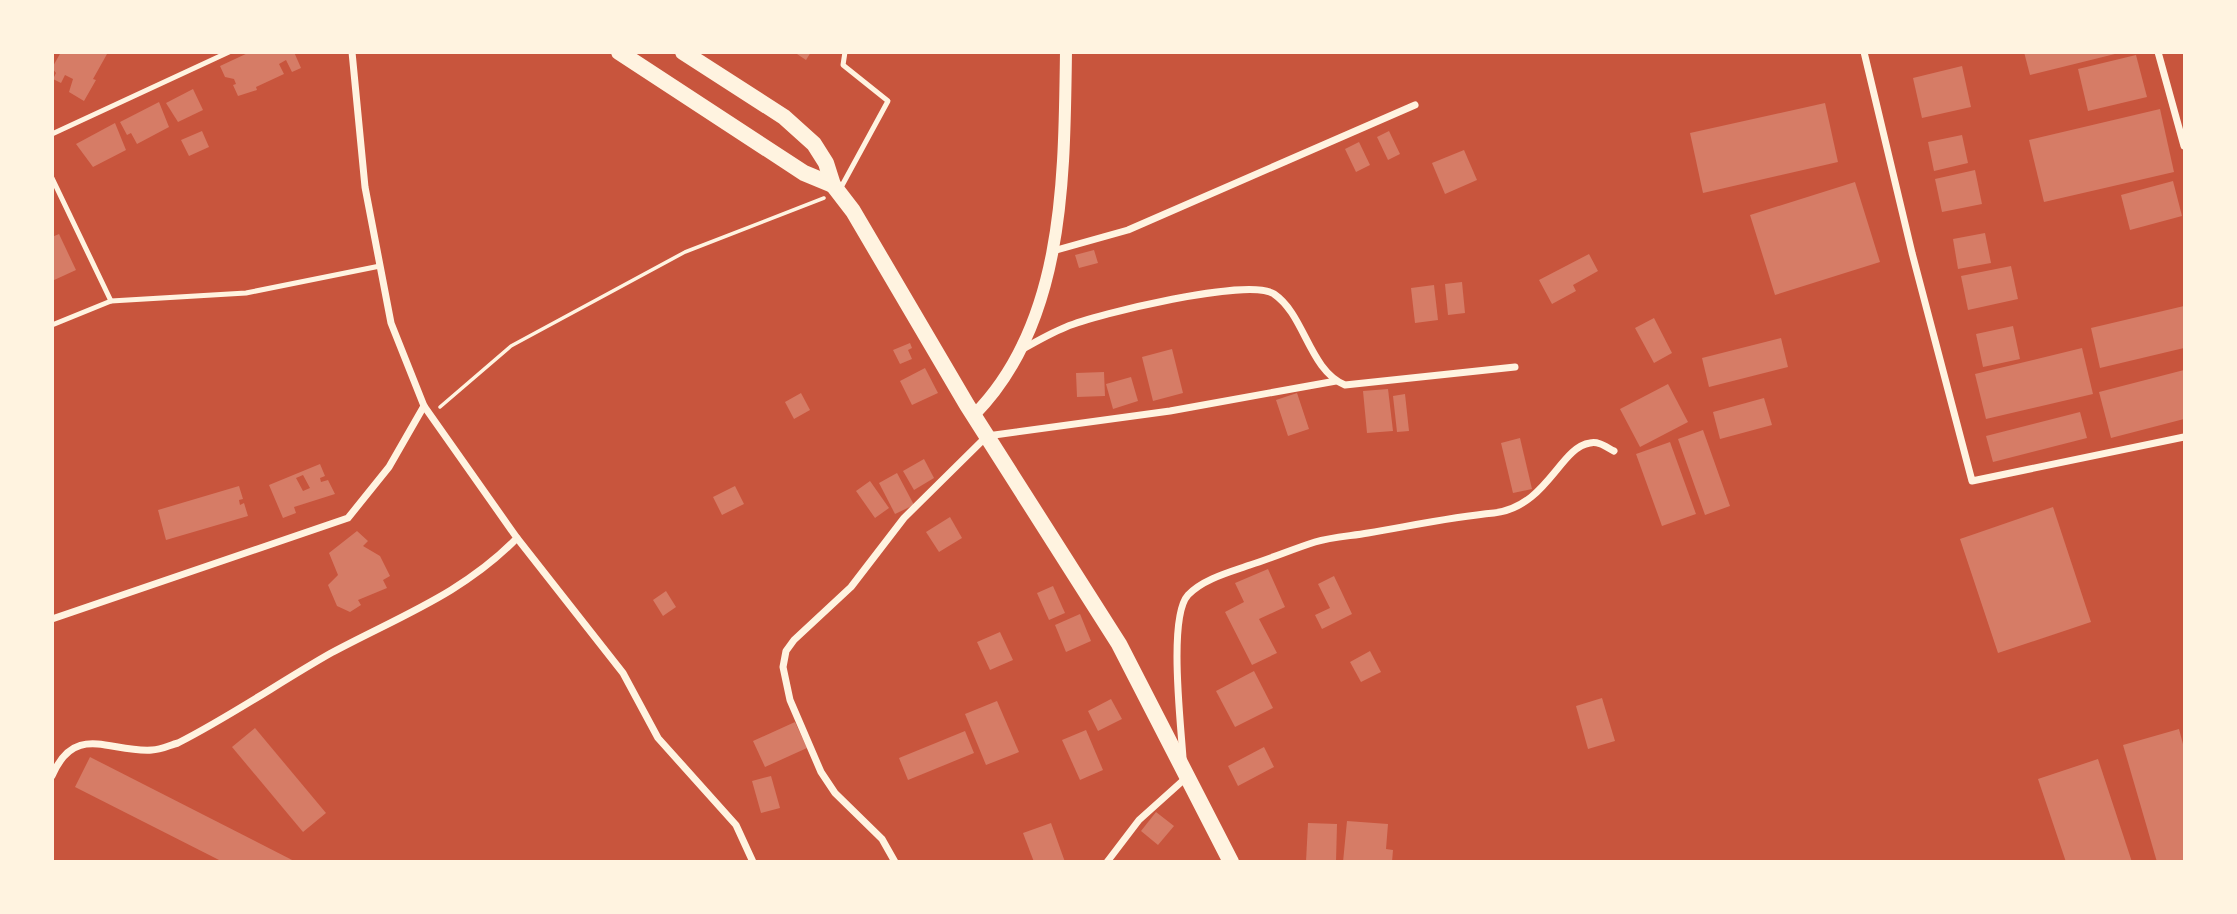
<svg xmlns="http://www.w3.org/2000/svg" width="2237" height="914" viewBox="0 0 2237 914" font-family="'Titillium Web',sans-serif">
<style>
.building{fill:#d67c66;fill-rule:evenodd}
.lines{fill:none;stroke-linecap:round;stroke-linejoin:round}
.path{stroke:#fff3e0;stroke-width:3.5}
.service{stroke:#fff3e0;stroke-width:5}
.minor{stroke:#fff3e0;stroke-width:7}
.tertiary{stroke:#fff3e0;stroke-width:12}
.primary{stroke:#fff3e0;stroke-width:16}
</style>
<rect width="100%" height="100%" fill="#c8553d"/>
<!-- building -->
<g class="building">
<path d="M61,52H111L107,54L93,79L96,80L84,101L69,92L73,79L65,75L61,83L53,79L56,73L52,68Z"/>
<path d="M250,52H294L301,68L292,72L286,60L279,64L284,74L256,87L257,90L238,96L233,85L236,84L234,79L225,77L220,66Z"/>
<path d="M794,52H811L806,60Z"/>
<path d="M2024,52H2119V53L2030,75Z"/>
<path d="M2136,55L2147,97L2088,111L2078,69Z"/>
<path d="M1962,66L1971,107L1922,118L1913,78Z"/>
<path d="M193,89L203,110L178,122L166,103Z"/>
<path d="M159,102L169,127L137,144L131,133L127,135L120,122Z"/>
<path d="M1825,103L1838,162L1703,193L1690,133Z"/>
<path d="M2160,109L2174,172L2044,202L2029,140Z"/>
<path d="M115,123L126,150L93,167L76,144Z"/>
<path d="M202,131L209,147L189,156L181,140Z"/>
<path d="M1389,131L1400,154L1388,160L1377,137Z"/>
<path d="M1962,135L1968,163L1934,171L1928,142Z"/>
<path d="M1359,142L1370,165L1356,172L1345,149Z"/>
<path d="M1464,150L1477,180L1445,194L1432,163Z"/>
<path d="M1975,170L1982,204L1942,212L1935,179Z"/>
<path d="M2173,181L2182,216L2130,230L2121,195Z"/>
<path d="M1855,182L1880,262L1775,295L1750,215Z"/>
<path d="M1985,233L1991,263L1958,269L1953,239Z"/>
<path d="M59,234L76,270L52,281V237Z"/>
<path d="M1094,250L1098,263L1079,268L1075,255Z"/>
<path d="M1589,254L1598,271L1573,285L1576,291L1552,304L1539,280Z"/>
<path d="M2011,266L2018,299L1968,310L1961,276Z"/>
<path d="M1462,282L1465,313L1448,315L1445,284Z"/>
<path d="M1434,285L1438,320L1415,323L1411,288Z"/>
<path d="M2184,306V348L2100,368L2091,328Z"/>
<path d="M1654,318L1672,353L1654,363L1635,328Z"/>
<path d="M2013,326L2020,359L1983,367L1976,334Z"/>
<path d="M1781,338L1788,367L1709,387L1702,358Z"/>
<path d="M910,343L912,348L908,350L912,359L900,364L893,350Z"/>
<path d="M2082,348L2093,394L1986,419L1975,374Z"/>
<path d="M1172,349L1183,393L1153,401L1142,357Z"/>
<path d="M925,368L938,393L912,405L900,381Z"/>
<path d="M2184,370V419L2111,438L2099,392Z"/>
<path d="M1104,372L1105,396L1077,397L1076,373Z"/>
<path d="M1131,377L1138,401L1113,409L1106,384Z"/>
<path d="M1668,384L1688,422L1640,447L1620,409Z"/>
<path d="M1388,389L1393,431L1367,433L1363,391Z"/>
<path d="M801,393L810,410L794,419L785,402Z"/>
<path d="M1297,393L1309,429L1288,436L1276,400Z"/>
<path d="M1405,394L1409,431L1397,432L1393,396Z"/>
<path d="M1764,398L1772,425L1720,439L1713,412Z"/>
<path d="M2080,412L2087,438L1993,462L1986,436Z"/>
<path d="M1703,430L1730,506L1705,515L1678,439Z"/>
<path d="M1520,438L1532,489L1513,493L1501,443Z"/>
<path d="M1670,442L1696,514L1662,526L1636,454Z"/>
<path d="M924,459L934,478L914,490L903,471Z"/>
<path d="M320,464L325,476L320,478L321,482L328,480L335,494L294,507L296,513L283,518L269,485ZM303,475L310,488L303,491L296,478Z"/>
<path d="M897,473L914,505L895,514L879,483Z"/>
<path d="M870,481L889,508L875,518L856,491Z"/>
<path d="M239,486L243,499L239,500L240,505L244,503L248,516L166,540L158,510Z"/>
<path d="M735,486L744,504L722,515L713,497Z"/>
<path d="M2053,507L2091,622L1998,653L1960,539Z"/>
<path d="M950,517L962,538L939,552L926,532Z"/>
<path d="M357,531L368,541L363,546L380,556L390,576L383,580L387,588L358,600L361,605L350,612L337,606L328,585L338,575L329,553Z"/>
<path d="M1268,569L1285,607L1259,619L1277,653L1252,665L1225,612L1244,602L1235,583Z"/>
<path d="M1334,576L1352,614L1322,629L1315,615L1330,608L1318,584Z"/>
<path d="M1053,586L1065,613L1049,620L1037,593Z"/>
<path d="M666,591L676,607L663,616L653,600Z"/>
<path d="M1080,614L1091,641L1066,652L1055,625Z"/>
<path d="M1000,632L1013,660L990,670L977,642Z"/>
<path d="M1370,651L1381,672L1361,682L1350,662Z"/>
<path d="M1254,671L1273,708L1235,727L1216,691Z"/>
<path d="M1602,698L1615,741L1588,749L1576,706Z"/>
<path d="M1111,699L1122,719L1098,731L1088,711Z"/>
<path d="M997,701L1019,752L986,765L965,714Z"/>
<path d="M795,722L807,748L765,767L753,741Z"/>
<path d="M255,728L326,813L303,832L232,747Z"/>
<path d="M2179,729L2184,748V862H2157L2123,745Z"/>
<path d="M1086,730L1103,770L1080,780L1062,740Z"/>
<path d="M965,731L974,753L908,780L899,758Z"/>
<path d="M1264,747L1274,767L1238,786L1228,766Z"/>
<path d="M90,757L296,862H223L75,787Z"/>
<path d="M2098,759L2132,862H2066L2038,779Z"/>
<path d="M771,776L780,808L761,813L752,781Z"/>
<path d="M1156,812L1174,826L1158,845L1141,831Z"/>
<path d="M1347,821L1388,824L1386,849L1393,850L1392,862H1343Z"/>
<path d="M1051,823L1065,862H1034L1023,833Z"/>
<path d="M1308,823L1337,824L1336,862H1306Z"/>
</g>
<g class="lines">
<!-- path -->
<path class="path" d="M440,407L511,346L685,252L824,198"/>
<!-- service -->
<g class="service">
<path d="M52,134L229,52"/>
<path d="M52,178L111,301"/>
<path d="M839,191L888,101L843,65L845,52"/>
<path d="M52,325L111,301L246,293L380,266"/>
</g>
<!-- minor -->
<g class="minor">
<path d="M1864,52L1912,253L1972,481L2184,437"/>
<path d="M2158,52L2184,146"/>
<path d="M1053,251L1128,230L1415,105"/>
<path d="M1023,349C1037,341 1051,333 1066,327C1097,314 1249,277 1274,294C1305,315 1309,370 1345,385L1515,367"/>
<path d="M517,538L623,673L658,738L736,825L753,862"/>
<path d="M52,619L348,518L389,467L424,406"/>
<path d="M1183,758C1181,725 1168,617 1188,595C1203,579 1230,572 1250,565C1272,558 1293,549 1315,542C1332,537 1351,536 1368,533C1410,526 1451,517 1494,513C1547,507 1560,447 1590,443C1599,441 1606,447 1614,451"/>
<path d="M52,776C75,722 110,753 152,750C161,750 170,745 178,743C231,716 280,682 331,653C398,617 464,593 517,538L424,406L391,323L365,187L352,52"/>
<path d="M895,862L882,839L835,793L821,772L790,700L783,667L786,651L794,640L851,587L904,518L987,436L1170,411L1336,381"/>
<path d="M1107,862L1139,820L1188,776"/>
</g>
<!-- tertiary -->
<path class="tertiary" d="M974,415C1066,322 1064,175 1066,52"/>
<!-- primary -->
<g class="primary">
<path d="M619,52L804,173L833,185"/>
<path d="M683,52L784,117L814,144L826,163L833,185L853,211L967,405L1119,644L1231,862"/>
</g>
</g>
<!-- border -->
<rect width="2237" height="914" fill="none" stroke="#fff3e0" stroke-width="108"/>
</svg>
